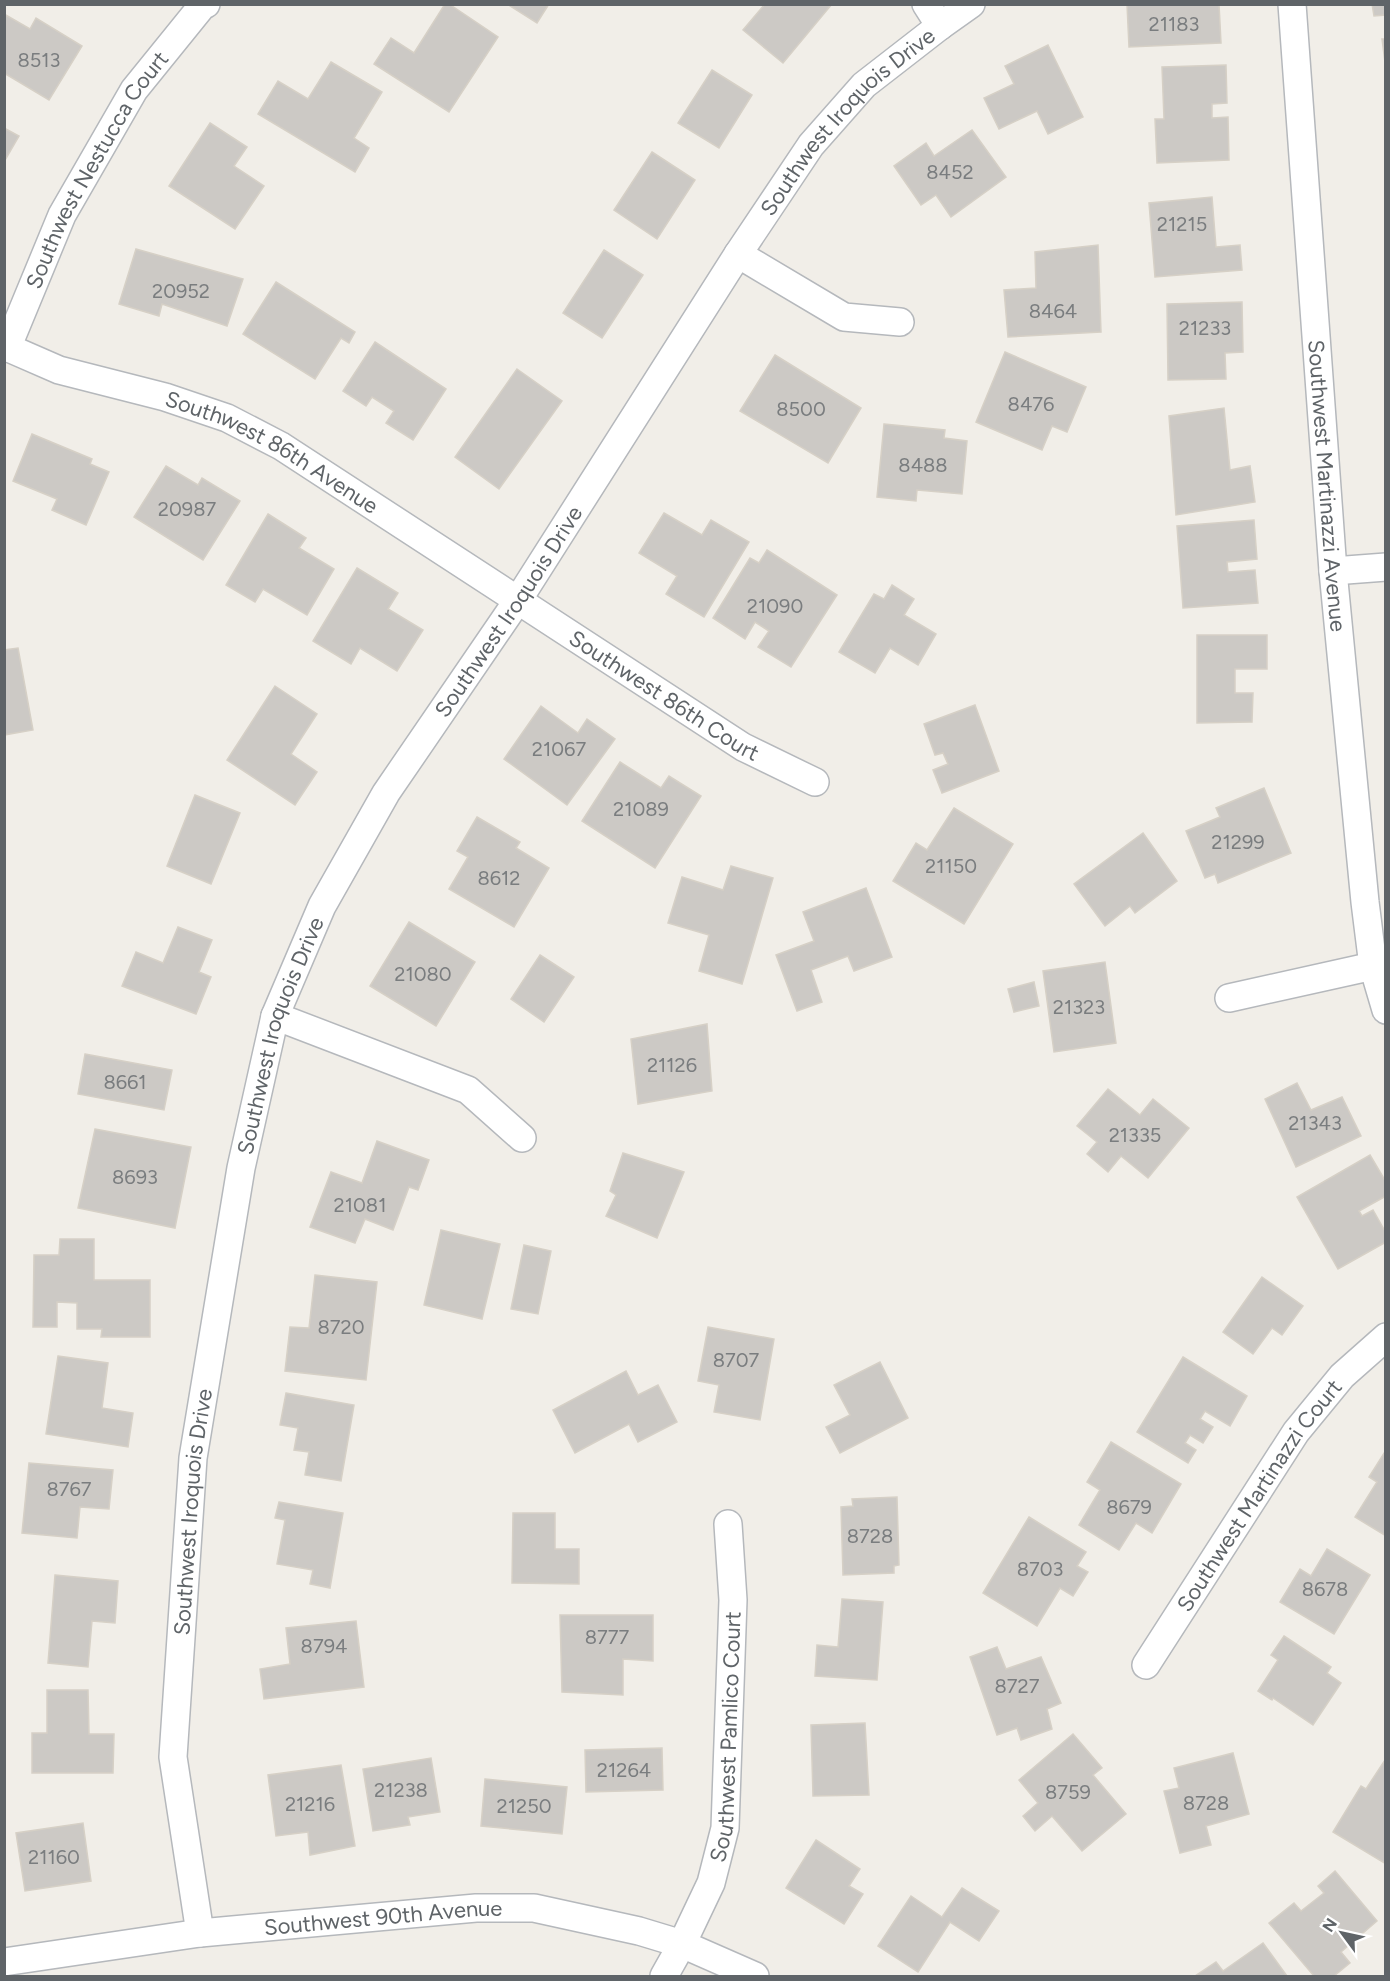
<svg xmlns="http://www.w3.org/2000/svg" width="1390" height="1981" viewBox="0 0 1390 1981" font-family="Figtree,sans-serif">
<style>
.building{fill:#ccc9c5;stroke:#d6d0c6;stroke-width:1.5}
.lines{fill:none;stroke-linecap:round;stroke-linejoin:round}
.street-casing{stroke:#b5b8bc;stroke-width:30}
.street{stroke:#fff;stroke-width:27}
.labels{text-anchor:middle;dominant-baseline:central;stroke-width:4.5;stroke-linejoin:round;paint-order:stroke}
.number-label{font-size:20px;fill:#7a7d7f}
.street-label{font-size:22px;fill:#5f6468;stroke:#fff}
</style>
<rect width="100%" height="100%" fill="#f1eee8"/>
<!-- building -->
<g class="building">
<path d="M445,4H449L498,37L449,112L374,64L391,38L414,53Z"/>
<path d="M507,4H549L537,23Z"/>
<path d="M765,4H832L783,63L743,30Z"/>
<path d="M1127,4H1219L1221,43L1129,47Z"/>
<path d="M1372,4H1386V15L1374,16Z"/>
<path d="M4,14L30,29L36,18L82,46L49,100L4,73Z"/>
<path d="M1382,39H1386V70Z"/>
<path d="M1048,45L1083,117L1048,134L1037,111L999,129L984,98L1014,84L1005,66Z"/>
<path d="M331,62L382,92L354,138L369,148L355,172L258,114L278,81L308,99Z"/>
<path d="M1226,65L1227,103L1212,104V118L1228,117L1229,160L1157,163L1155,119H1164L1162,67Z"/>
<path d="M712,70L752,95L719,148L678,123Z"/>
<path d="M210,123L247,147L234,166L264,186L235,229L169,186Z"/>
<path d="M4,128L19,136L4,162Z"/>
<path d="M972,130L1006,177L951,217L936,195L921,205L894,166L926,143L934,156Z"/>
<path d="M652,152L695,180L657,239L614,210Z"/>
<path d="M1212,197L1216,247L1240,245L1242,270L1155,277L1149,203Z"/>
<path d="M1098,245L1101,332L1008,337L1004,290L1036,288L1035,252Z"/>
<path d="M136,249L243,279L227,326L162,304L159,316L119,304Z"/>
<path d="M604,250L643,275L602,338L563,313Z"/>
<path d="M276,282L355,332L349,343L341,338L315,379L243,334Z"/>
<path d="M1242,302L1243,352L1225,353L1226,379L1168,380L1167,304Z"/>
<path d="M375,342L446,389L413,440L386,423L394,411L372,397L366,406L343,391Z"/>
<path d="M1005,352L1086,387L1067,432L1052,426L1042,450L976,422Z"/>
<path d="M775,355L861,408L828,463L740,411Z"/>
<path d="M517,369L562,401L499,489L455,457Z"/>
<path d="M1224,408L1230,470L1250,466L1255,502L1176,515L1169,416Z"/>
<path d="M884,424L945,430L944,438L967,441L962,494L917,490L916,501L877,497Z"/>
<path d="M32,434L92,459L90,464L109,472L86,525L52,510L57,499L13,481Z"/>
<path d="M166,466L198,485L202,478L240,501L203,560L134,517Z"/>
<path d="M664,513L702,535L711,520L749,542L704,617L666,594L677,576L639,553Z"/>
<path d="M268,514L306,538L299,548L334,569L307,615L263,589L255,602L226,585Z"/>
<path d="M1254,520L1257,559L1227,562L1228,572L1255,570L1258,603L1183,608L1177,526Z"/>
<path d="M767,550L837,595L791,667L758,647L769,631L755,622L745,639L713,618L750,558L759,563Z"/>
<path d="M357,568L398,593L388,609L423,630L397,671L360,648L351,664L313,641Z"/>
<path d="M892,585L914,599L904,615L936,634L918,665L890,648L875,673L839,652L874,594L884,599Z"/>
<path d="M1197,635H1267V669H1235V693H1253L1252,722L1197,723Z"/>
<path d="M18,648L33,730L4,735V650Z"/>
<path d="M275,686L317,714L291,754L317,772L295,805L227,760Z"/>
<path d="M975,705L999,771L942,793L933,770L948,764L943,753L935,755L924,724Z"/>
<path d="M541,706L578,733L587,719L615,739L567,805L504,759Z"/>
<path d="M620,762L661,788L669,776L701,796L655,868L582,821Z"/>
<path d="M1264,788L1291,853L1218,883L1215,874L1205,878L1186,831L1220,817L1216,808Z"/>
<path d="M195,795L240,813L211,884L167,866Z"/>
<path d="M954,808L1013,844L964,924L893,881L916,843L927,850Z"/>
<path d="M477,817L520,842L516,848L549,868L514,927L449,889L468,857L457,851Z"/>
<path d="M1143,833L1177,881L1135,913L1130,906L1105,926L1074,884Z"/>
<path d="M731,866L773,878L742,984L699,971L709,935L668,923L682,877L723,890Z"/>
<path d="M866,888L892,957L854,971L848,956L811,970L822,1002L797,1011L776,955L814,941L803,912Z"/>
<path d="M409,922L475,962L436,1026L370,986Z"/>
<path d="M178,927L212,940L199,972L211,977L196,1014L122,986L136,952L163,963Z"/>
<path d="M540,955L574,977L544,1022L511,999Z"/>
<path d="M1105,962L1116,1043L1054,1052L1043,971Z"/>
<path d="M1034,982L1039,1006L1014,1012L1008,989Z"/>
<path d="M707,1024L712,1091L638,1104L631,1039Z"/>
<path d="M85,1054L172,1070L164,1110L78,1094Z"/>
<path d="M1297,1083L1311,1110L1342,1097L1361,1136L1296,1167L1265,1099Z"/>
<path d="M1108,1089L1140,1115L1153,1099L1189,1128L1148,1178L1121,1156L1108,1172L1087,1154L1097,1142L1077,1126Z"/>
<path d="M95,1129L191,1147L175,1228L78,1208Z"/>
<path d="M377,1141L429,1160L418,1190L409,1187L393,1230L365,1219L355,1243L310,1227L331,1172L362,1183Z"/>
<path d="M623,1153L684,1172L657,1238L606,1216L616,1195L610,1191Z"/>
<path d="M1370,1155L1386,1182V1196L1359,1211L1362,1216L1373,1210L1386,1233V1242L1338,1269L1297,1197Z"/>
<path d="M441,1230L500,1244L482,1319L424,1305Z"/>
<path d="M60,1239H94V1280H150V1337H101L102,1329H77V1303L57,1302V1327H33L34,1255H59Z"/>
<path d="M524,1245L551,1251L538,1314L511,1309Z"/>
<path d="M315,1275L377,1282L366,1380L285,1371L290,1327L309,1328Z"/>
<path d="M1262,1277L1303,1306L1282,1335L1272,1328L1253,1354L1223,1332Z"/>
<path d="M708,1327L774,1339L760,1420L714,1412L719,1385L698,1381Z"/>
<path d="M58,1356L108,1363L102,1408L133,1413L128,1447L46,1434Z"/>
<path d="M1183,1357L1247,1396L1230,1426L1205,1411L1200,1419L1213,1427L1203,1443L1190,1435L1185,1443L1196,1450L1188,1463L1137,1432Z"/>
<path d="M880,1362L908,1418L840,1453L826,1427L850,1415L834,1385Z"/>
<path d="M626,1371L638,1395L658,1385L677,1422L638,1442L629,1424L575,1453L553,1410Z"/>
<path d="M286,1393L354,1405L341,1481L305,1475L309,1452L294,1450L298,1428L280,1425Z"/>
<path d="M1111,1442L1181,1484L1152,1533L1136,1523L1119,1550L1079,1525L1100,1490L1087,1482Z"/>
<path d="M1386,1450V1536L1355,1517L1377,1482L1369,1477Z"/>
<path d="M29,1463L113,1470L109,1509L80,1507L77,1538L22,1533Z"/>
<path d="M897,1497L899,1565L894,1566V1573L843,1575L841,1507L853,1506L852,1499Z"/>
<path d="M279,1502L343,1513L330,1588L310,1584L313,1570L277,1564L285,1520L275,1518Z"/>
<path d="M513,1513H555V1549H579V1584L512,1583Z"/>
<path d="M1029,1517L1086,1552L1077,1566L1088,1572L1073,1596L1060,1588L1037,1626L983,1593Z"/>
<path d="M1327,1549L1370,1575L1334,1634L1280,1602L1300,1569L1311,1576Z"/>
<path d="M55,1575L118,1581L115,1623L92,1621L88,1667L48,1663Z"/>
<path d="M842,1599L883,1602L877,1680L815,1676L817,1645L838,1647Z"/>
<path d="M560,1615H653V1661L623,1659V1695L562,1692Z"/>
<path d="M356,1621L364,1687L264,1699L260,1669L290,1664L286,1628Z"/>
<path d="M1284,1636L1331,1667L1327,1673L1341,1683L1313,1725L1273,1698L1272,1700L1258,1691L1278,1660L1271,1655Z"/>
<path d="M997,1647L1006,1669L1041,1657L1061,1703L1047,1709L1052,1729L1021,1740L1017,1728L997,1735L970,1657Z"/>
<path d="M47,1690H88L89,1734H114L113,1773H32V1733H47Z"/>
<path d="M865,1723L869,1795L813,1796L811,1725Z"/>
<path d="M1073,1734L1102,1768L1093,1775L1126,1814L1082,1851L1052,1816L1035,1831L1023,1816L1038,1803L1019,1780Z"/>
<path d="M662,1748L663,1790L586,1792L585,1750Z"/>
<path d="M1233,1753L1249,1814L1206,1826L1211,1845L1180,1853L1164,1791L1179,1788L1174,1768Z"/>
<path d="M431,1758L440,1812L408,1817L410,1825L373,1831L363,1769Z"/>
<path d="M1385,1760H1386V1864L1333,1832L1361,1786L1366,1789Z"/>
<path d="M341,1765L355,1846L310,1855L308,1832L276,1836L268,1775Z"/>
<path d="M485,1779L567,1787L562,1834L481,1826Z"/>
<path d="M83,1823L91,1881L25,1891L16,1833Z"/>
<path d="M816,1840L860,1869L849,1886L863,1894L844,1924L786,1888Z"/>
<path d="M1335,1871L1377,1921L1341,1952L1350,1963L1334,1976H1314L1269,1923L1294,1903L1301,1911L1324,1893L1318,1886Z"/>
<path d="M962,1888L999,1911L979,1941L950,1922L918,1972L878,1946L911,1896L942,1917Z"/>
<path d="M1263,1943L1287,1976H1195L1216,1962L1223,1971Z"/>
</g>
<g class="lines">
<!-- street casing -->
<g class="street-casing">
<g id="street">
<path d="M926,4L940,26"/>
<path id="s1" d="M1292,4L1333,571L1365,902L1373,966L1386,1010"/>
<path d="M738,254L844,317L900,322"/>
<path id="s2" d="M4,346L59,370L165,397L227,418L281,446L743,747L815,782"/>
<path id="s3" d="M7,348L62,215L134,90L202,6L206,4"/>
<path d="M1333,571L1386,567"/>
<path d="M1229,998L1373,966"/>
<path d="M275,1016L468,1090L522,1138"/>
<path id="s4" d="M1146,1665L1296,1432L1342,1376L1386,1337"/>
<path id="s5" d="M200,1933L173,1757L193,1458L241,1168L275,1016L322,906L386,793L518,600L738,254L811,145L864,85L940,26L971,4"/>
<path id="s6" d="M4,1962L200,1933L476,1908H534L639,1931L682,1944L755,1976"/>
<path id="s7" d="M664,1976L682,1944L711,1883L725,1828L733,1600L728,1524"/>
</g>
</g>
<!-- street -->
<use href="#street" class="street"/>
</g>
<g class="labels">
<!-- number labels -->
<g class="number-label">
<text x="1174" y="24">21183</text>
<text x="39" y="60">8513</text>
<text x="950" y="172">8452</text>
<text x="1182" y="224">21215</text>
<text x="181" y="291">20952</text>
<text x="1053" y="311">8464</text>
<text x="1205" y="328">21233</text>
<text x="1031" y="404">8476</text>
<text x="801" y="409">8500</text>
<text x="923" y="465">8488</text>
<text x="187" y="509">20987</text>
<text x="775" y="606">21090</text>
<text x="559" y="749">21067</text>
<text x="641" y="809">21089</text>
<text x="1238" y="842">21299</text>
<text x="951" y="866">21150</text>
<text x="499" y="878">8612</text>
<text x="423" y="974">21080</text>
<text x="1079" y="1007">21323</text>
<text x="672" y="1065">21126</text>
<text x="125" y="1082">8661</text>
<text x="1315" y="1123">21343</text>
<text x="1135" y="1135">21335</text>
<text x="135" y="1177">8693</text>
<text x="360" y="1205">21081</text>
<text x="341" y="1327">8720</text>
<text x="736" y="1360">8707</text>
<text x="69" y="1489">8767</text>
<text x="1129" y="1507">8679</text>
<text x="870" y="1536">8728</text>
<text x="1040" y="1569">8703</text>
<text x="1325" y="1589">8678</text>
<text x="607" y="1637">8777</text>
<text x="324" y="1646">8794</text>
<text x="1017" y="1686">8727</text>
<text x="624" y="1770">21264</text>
<text x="401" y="1790">21238</text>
<text x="1068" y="1792">8759</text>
<text x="1206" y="1803">8728</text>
<text x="310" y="1804">21216</text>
<text x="524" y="1806">21250</text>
<text x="54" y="1857">21160</text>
</g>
<!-- street labels -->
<g class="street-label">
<text stroke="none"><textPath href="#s5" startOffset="1994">Southwest Iroquois Drive</textPath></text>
<text stroke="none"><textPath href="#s3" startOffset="200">Southwest Nestucca Court</textPath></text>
<text stroke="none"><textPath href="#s2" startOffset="290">Southwest 86th Avenue</textPath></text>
<text stroke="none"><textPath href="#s1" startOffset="483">Southwest Martinazzi Avenue</textPath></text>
<text stroke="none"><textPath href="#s5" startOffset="1396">Southwest Iroquois Drive</textPath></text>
<text stroke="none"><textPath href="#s2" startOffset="753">Southwest 86th Court</textPath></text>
<text stroke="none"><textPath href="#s5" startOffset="910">Southwest Iroquois Drive</textPath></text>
<text stroke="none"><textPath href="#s4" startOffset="204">Southwest Martinazzi Court</textPath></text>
<text stroke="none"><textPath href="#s5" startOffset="424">Southwest Iroquois Drive</textPath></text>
<text stroke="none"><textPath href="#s7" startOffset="252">Southwest Pamlico Court</textPath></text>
<text stroke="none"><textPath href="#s6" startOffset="382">Southwest 90th Avenue</textPath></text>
</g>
</g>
<!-- border -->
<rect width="1390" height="1981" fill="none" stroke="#5f6468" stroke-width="12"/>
<!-- north arrow -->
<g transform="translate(1342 1933) rotate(303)" stroke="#ffffff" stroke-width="4.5" paint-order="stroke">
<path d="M0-4.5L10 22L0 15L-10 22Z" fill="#5f6468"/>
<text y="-9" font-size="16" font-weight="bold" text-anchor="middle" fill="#5f6468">N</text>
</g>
</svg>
